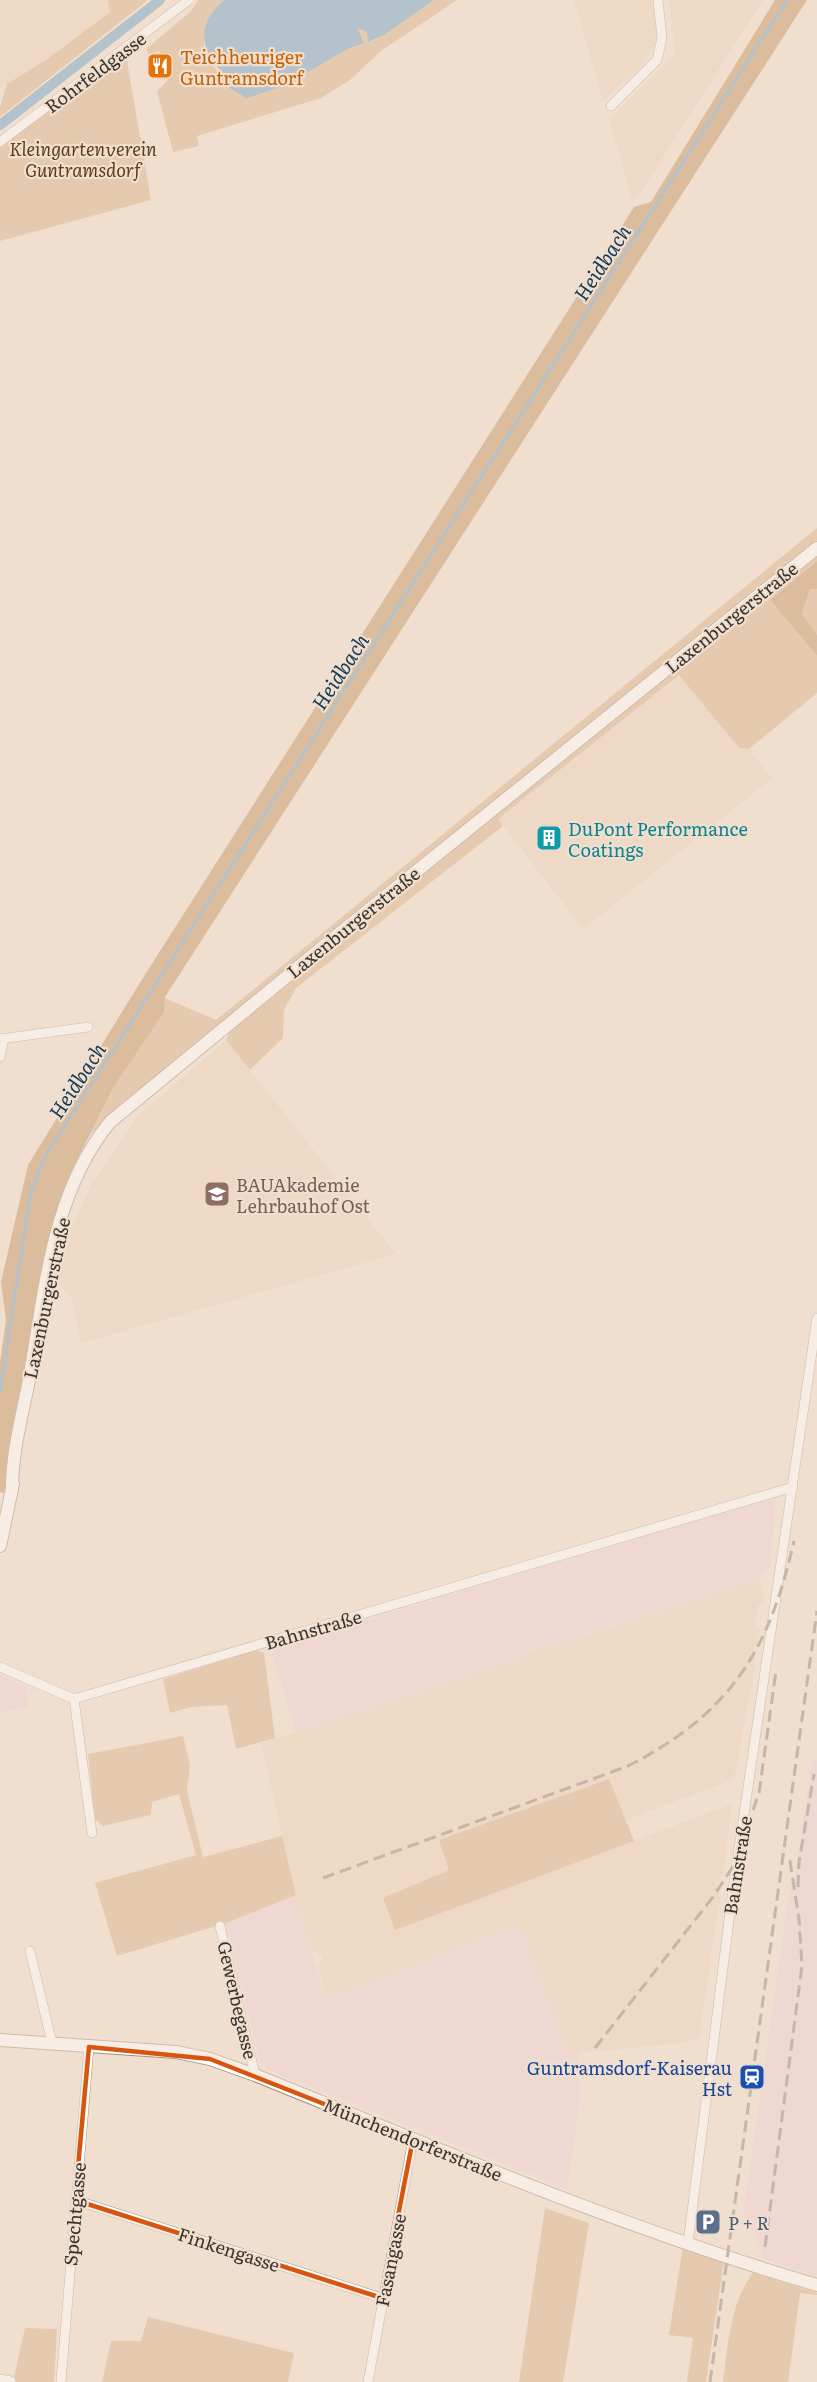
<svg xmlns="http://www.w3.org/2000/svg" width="817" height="2382" viewBox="0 0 817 2382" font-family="Literata,serif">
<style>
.commercial{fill:#ebd1d6}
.built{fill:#e9d3bc}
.green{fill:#d8b28b}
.forest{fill:#c29565}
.water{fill:#699fc8}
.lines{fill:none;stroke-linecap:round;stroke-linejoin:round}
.stream{stroke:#699fc8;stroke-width:3}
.canal{stroke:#699fc8;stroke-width:10}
.minor-casing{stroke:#a29282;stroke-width:10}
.tertiary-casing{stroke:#a29282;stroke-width:14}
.minor{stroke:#fff;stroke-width:9}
.tertiary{stroke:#fff;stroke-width:12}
.rail{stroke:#908579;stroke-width:3;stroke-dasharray:12 6;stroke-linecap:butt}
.marked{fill:none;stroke:#d7550f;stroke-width:4.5;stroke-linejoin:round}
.labels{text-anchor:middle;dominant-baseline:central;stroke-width:4.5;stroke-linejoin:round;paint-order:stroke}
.food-label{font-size:18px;fill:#c56008;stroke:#f0dfce;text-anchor:start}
.street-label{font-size:18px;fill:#3a342d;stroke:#f0dfce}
.park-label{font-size:18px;font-style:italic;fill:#5d3d18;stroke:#f0dfce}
.culture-label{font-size:18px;fill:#0d838f;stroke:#f0dfce;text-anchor:start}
.education-label{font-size:18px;fill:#785e54;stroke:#f0dfce;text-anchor:start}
.transit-label{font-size:18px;fill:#164399;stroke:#f0dfce;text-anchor:end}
.service-label{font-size:18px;fill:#4e5e75;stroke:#f0dfce;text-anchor:start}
.water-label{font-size:20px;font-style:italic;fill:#103a57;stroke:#f0dfce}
</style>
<rect width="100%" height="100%" fill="#f0dfce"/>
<!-- commercial -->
<g class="commercial">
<path d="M776,1496L770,1566L759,1579L527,1652L528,1658L296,1732L271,1649Z"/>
<path d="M0,1675L26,1686L28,1707L0,1713Z"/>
<path d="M812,1760H817V2276L762,2259L761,2247L743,2215L790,1885L795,1876Z"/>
<path d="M296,1895L325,1999L521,1925L569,2054L578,2053L580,2100L567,2189L266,2069L260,2061L226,1923Z"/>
</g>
<!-- built -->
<g class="built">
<path d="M0,0H108L110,12L46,60L0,88Z"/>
<path d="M574,0H654L657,23L655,43L644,64L603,101Z"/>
<path d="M669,0H763L637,198L632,199L609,119L675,54Z"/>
<path d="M679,675L739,748L749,749L772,778L583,929L498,819Z"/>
<path d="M226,1040L396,1254L81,1343L72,1299L57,1283L72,1228L91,1185L138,1116Z"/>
<path d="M759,1579L765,1600L758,1606L755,1622L761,1630L751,1653L756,1659L734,1779L626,1820L634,1841L732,1804L723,1875L716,1884L720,1896L699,2038L680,2043L569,2054L520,1925L325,1999L318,1966L324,1956L312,1950L303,1926L261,1743L528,1658L527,1653Z"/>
</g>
<!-- green -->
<g class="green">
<path d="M108,0H148L0,117V107L7,84L46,60L110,12Z"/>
<path d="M198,0H224C208,14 197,40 209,60C216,71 219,68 225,84L363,43L356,27L367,32L369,42L384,35L434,0H457L381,51L350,80L321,98L197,136L199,146L173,152L157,91L168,80L159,51L149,54L146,49L190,12Z"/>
<path d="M120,60L127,61L151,200L0,241V146Z"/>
<path d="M817,528V540L113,1111L89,1136L113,1088L163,1012L165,998L216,1020Z"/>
<path d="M817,553V561L770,600L817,656V693L749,749L739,748L679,675L498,819L503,826L296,988L284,1010L283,1038L250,1070L226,1040L233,1026Z"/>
<path d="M810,589H817V635L802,614Z"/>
<path d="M255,1650L264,1653L275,1738L236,1749L227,1705L191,1707L170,1713L163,1679Z"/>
<path d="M183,1736L190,1765L187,1791L203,1857L282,1836L296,1895L226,1923L117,1956L95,1883L196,1855L179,1794L152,1802L151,1815L103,1826L95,1819L88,1754Z"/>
<path d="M609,1779L634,1841L395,1930L383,1898L449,1870L439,1840Z"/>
<path d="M545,2208L589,2223L563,2382H519Z"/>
<path d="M683,2246L724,2261L706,2382H687L693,2338L669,2335Z"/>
<path d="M753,2273L817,2293V2295L800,2293L788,2382H723C728,2347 730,2302 753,2273Z"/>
<path d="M148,2317L294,2353L288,2382H102L111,2341H141Z"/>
<path d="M25,2328L57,2329L54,2382H13Z"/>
</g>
<!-- forest -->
<g class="forest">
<path d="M775,0H807L165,997L164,1012L113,1088L71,1172L53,1224L4,1493L0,1492V1362L6,1320L1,1282L28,1165L141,981L634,207L651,202Z"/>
<path d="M817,561V589H810L802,614L817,635V656L770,600Z"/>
</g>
<!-- water -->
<path class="water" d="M224,0H434L384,35L368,42L367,32L357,28L364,43L347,49L286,85L247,98C240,94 228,89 224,82C222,78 222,73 219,69C198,45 199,22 224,0Z"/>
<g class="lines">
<!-- stream -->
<path class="stream" d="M0,1391L31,1190L46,1155L787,0"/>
<!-- canal -->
<path class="canal" d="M0,125L160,0"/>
<!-- minor casing -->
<g class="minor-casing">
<g id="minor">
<path d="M611,106L657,60L662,38L658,0"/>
<path d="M0,142L189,0"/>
<path d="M0,1039L88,1027"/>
<path d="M0,1057L4,1038"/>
<path d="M0,1667L74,1699"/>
<path d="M74,1699L793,1487"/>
<path d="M74,1699L92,1833"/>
<path d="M220,1926L255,2075"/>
<path d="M30,1951L52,2043"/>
<path d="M75,2200L382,2298"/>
<path d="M688,2243L733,1889L817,1318"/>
<path d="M0,2379L11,2381"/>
<path d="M61,2381L89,2047"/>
<path d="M368,2382L413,2139"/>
</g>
</g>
<!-- tertiary casing -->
<g class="tertiary-casing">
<g id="tertiary">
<path d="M12,1489C12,1453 21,1420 28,1385C45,1296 50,1195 110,1122L330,941L817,548"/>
<path d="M0,1546L13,1484"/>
<path d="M0,2040L176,2052L210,2059L255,2075C441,2150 625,2229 817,2285"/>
</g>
</g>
<!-- minor -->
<use href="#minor" class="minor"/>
<!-- tertiary -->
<use href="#tertiary" class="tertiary"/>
<!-- rail -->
<g class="rail">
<path d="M323,1878L628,1766C731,1713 769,1651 794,1541"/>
<path d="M798,1887L799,1862L814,1774"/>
<path d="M595,2048L713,1897L734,1865L759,1793L776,1671"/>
<path d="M765,2247L802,1966L799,1919L789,1855"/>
<path d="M710,2382L817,1611"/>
</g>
</g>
<!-- marked area -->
<path d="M0 0H817V2382H0ZM89,2047L210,2059L413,2139L382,2298L75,2200Z" fill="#f0dfce" fill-opacity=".55" fill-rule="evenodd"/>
<path class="marked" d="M89,2047L210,2059L413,2139L382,2298L75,2200Z"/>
<!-- icons -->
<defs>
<g id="restaurant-square" transform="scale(1.35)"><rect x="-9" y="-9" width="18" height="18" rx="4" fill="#e8710a" stroke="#f0dfce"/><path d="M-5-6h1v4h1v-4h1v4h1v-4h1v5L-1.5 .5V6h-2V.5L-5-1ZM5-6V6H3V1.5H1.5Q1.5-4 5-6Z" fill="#fff"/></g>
<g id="building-square" transform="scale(1.35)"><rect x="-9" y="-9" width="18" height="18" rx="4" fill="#0f9aa8" stroke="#f0dfce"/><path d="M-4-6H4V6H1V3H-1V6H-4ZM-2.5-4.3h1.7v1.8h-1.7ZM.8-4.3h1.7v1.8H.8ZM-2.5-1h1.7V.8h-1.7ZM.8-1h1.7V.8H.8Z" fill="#fff"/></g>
<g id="school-square" transform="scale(1.35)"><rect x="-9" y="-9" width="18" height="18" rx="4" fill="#8d6e63" stroke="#f0dfce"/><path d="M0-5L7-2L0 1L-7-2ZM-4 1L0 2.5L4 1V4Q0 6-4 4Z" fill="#fff"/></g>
<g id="station-square" transform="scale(1.35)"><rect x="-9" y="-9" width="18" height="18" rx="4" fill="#1a4fb4" stroke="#f0dfce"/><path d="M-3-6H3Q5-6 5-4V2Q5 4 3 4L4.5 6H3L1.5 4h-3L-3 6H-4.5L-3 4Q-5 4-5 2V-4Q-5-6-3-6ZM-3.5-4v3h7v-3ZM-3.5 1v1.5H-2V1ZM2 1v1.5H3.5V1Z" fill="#fff"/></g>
<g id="parking-square" transform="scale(1.35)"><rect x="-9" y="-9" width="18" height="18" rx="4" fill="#5c6f8a" stroke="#f0dfce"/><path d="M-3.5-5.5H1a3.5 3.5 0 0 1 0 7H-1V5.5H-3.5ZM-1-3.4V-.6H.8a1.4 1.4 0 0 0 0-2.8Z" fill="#fff"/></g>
</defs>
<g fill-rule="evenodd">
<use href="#restaurant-square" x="160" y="66"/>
<use href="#building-square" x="549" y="838"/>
<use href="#school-square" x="217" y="1194"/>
<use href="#station-square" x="752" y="2077"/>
<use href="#parking-square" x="708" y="2222"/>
</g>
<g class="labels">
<!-- food labels -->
<g class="food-label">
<text x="180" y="56">Teichheuriger<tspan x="180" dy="21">Guntramsdorf</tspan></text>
</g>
<!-- street labels -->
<g class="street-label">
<text transform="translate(95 72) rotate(-37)">Rohrfeldgasse</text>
<text transform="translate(731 617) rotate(-39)">Laxenburgerstraße</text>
<text transform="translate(353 922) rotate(-39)">Laxenburgerstraße</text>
<text transform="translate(46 1298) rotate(-78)">Laxenburgerstraße</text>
<text transform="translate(313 1629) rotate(-16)">Bahnstraße</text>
<text transform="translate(737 1865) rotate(-81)">Bahnstraße</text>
<text transform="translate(238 2000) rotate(77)">Gewerbegasse</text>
<text transform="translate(413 2139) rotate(22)">Münchendorferstraße</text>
<text transform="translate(74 2214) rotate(-85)">Spechtgasse</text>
<text transform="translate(229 2249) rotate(18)">Finkengasse</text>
<text transform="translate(390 2260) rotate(-79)">Fasangasse</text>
</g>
<!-- park labels -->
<g class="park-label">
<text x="83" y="148">Kleingartenverein<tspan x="83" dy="21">Guntramsdorf</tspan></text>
</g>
<!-- culture labels -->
<g class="culture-label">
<text x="568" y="828">DuPont Performance<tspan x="568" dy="21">Coatings</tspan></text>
</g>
<!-- education labels -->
<g class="education-label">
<text x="236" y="1184">BAUAkademie<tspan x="236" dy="21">Lehrbauhof Ost</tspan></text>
</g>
<!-- transit labels -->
<g class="transit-label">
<text x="732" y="2067">Guntramsdorf-Kaiserau<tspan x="732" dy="21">Hst</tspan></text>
</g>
<!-- service labels -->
<g class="service-label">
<text x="728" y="2222">P + R</text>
</g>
<!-- water labels -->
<g class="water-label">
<text transform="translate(601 262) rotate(-57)">Heidbach</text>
<text transform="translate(339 671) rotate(-57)">Heidbach</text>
<text transform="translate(76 1080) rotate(-57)">Heidbach</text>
</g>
</g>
</svg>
